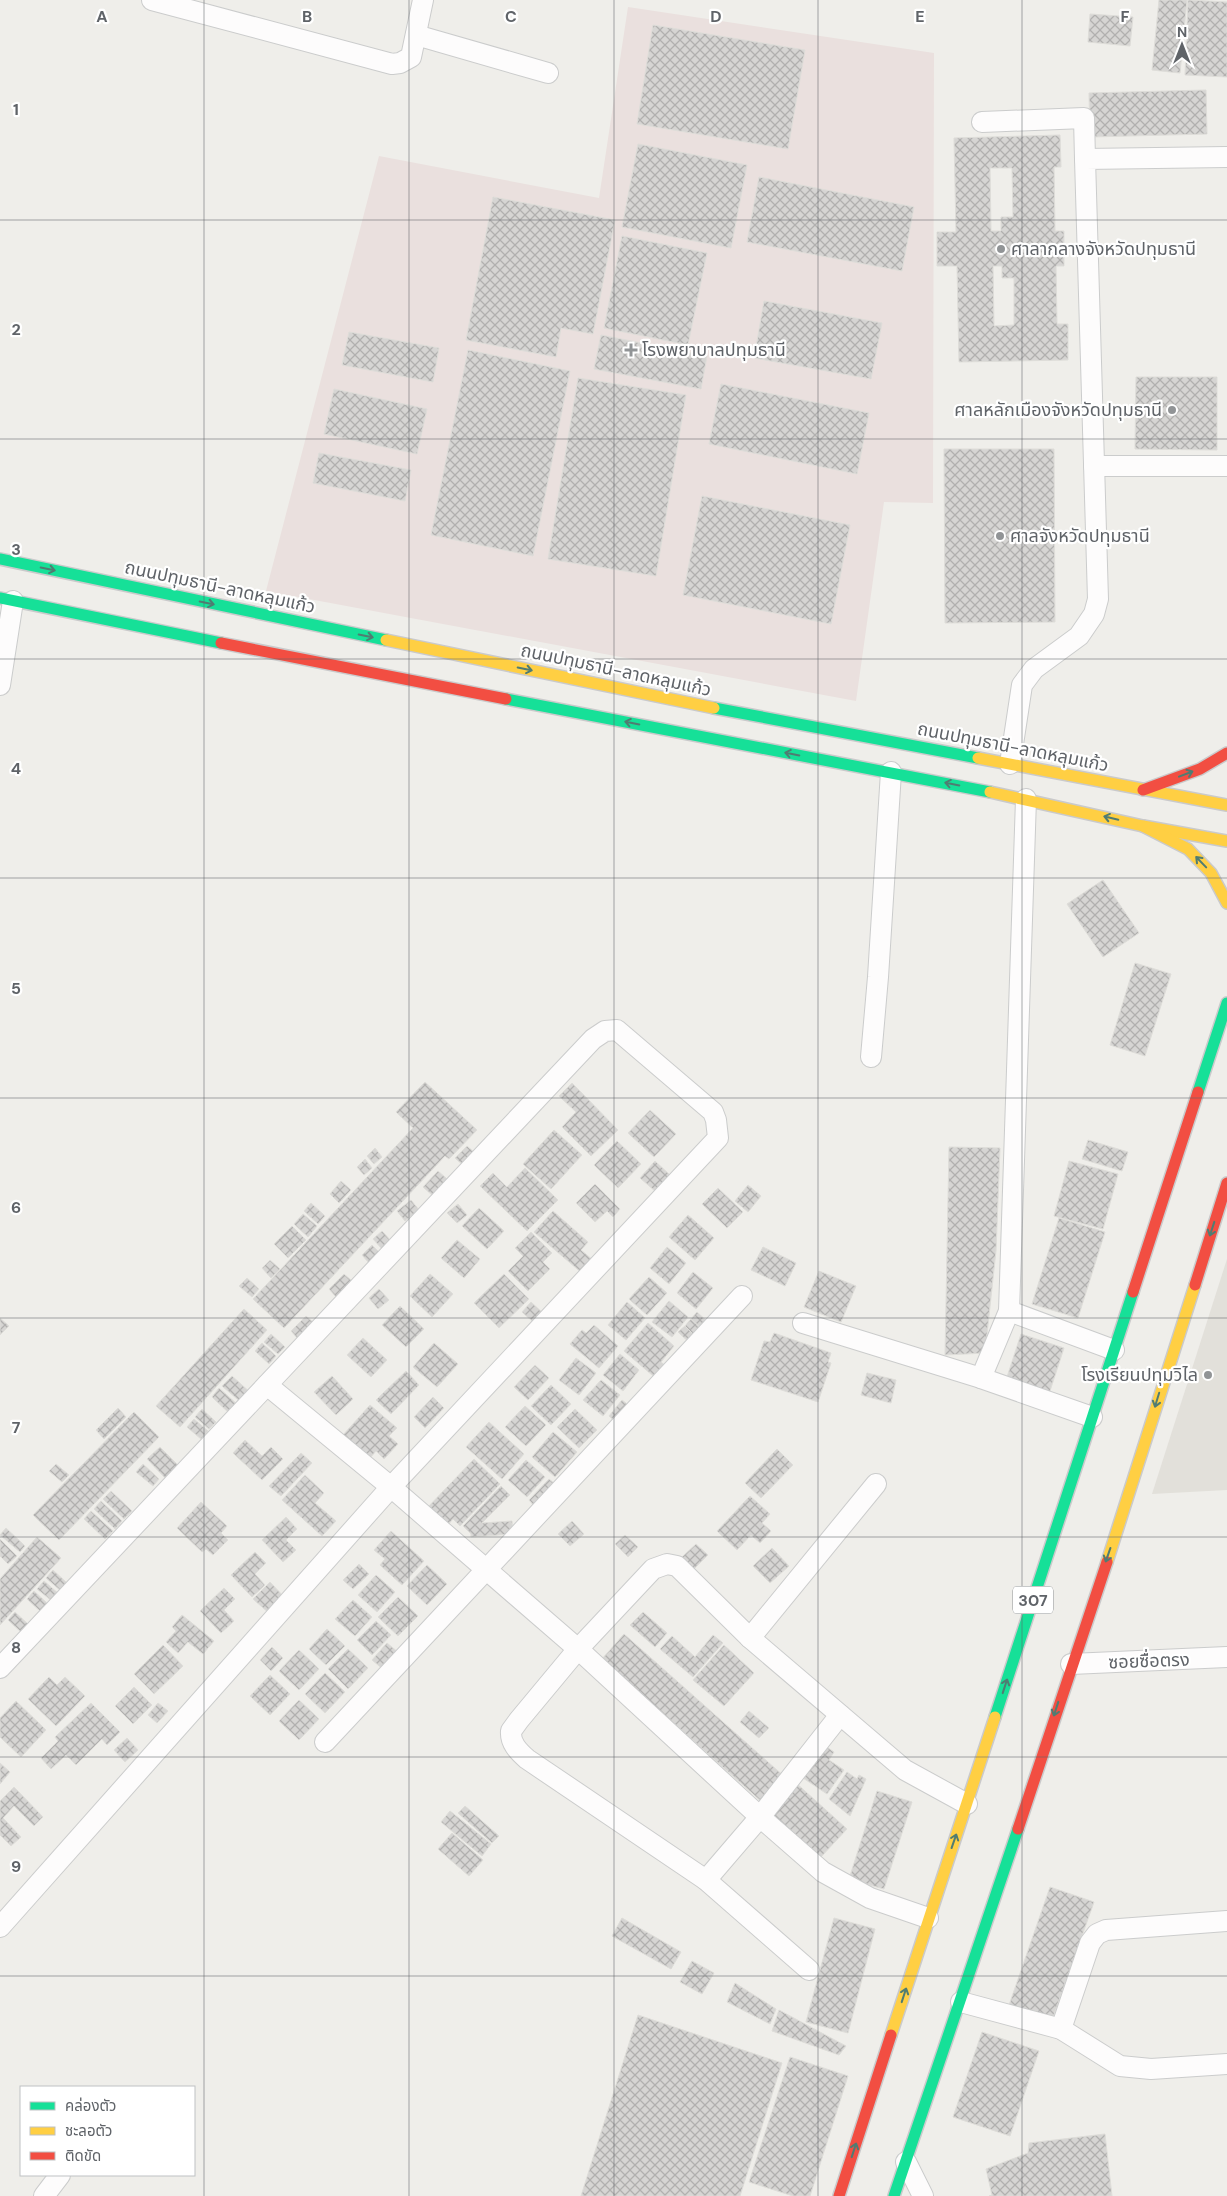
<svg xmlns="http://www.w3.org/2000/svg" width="1227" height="2196" viewBox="0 0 1227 2196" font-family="'DM Sans','Noto Sans Thai',sans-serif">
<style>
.education{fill:#e2e0da}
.medical{fill:#eae0de}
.building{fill:url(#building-cross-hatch);stroke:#deddd9;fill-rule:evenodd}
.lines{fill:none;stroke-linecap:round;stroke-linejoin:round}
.street-casing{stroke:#cbcccc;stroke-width:22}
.fast-casing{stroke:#cacacb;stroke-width:14}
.slow-casing{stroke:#cacacb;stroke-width:14}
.jam-casing{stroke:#cacacb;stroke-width:14}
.street{stroke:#fdfcfc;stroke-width:20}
.fast{stroke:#16e098;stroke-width:11}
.slow{stroke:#ffcf43;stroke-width:11}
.jam{stroke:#f24e42;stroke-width:11}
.oneway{stroke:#507c72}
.grid{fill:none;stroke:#5f6368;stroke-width:1;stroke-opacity:0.55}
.poi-dot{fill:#919496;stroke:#fff;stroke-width:2}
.labels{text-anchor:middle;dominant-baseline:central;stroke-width:4.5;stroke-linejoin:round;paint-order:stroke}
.shield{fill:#fff;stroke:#8f9295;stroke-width:1}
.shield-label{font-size:16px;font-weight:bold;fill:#5f6368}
.poi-label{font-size:18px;fill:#5f6368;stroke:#fff;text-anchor:start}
.street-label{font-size:18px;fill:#5f6368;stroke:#fff}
.grid-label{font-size:16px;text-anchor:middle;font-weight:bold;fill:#5f6368;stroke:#fff;stroke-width:4.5;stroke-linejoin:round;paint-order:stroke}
</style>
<defs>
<pattern id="building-cross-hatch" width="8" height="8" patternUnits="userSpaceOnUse" patternTransform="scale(1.25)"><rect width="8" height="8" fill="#d6d5d3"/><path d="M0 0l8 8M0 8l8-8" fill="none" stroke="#b1b0af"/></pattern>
</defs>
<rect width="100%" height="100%" fill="#efeeea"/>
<!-- education -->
<path class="education" d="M1227,1259V1490L1152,1494Z"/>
<!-- medical -->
<path class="medical" d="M628,7L934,53L933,503L884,502L856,701L266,591L379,156L599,198Z"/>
<!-- building -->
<g class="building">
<path d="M1159,0H1187L1180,73L1152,70Z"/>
<path d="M1188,0L1227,2V77L1185,75Z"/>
<path d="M1090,14L1133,17L1130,46L1088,42Z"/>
<path d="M653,25L805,50L788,149L637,124Z"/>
<path d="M1206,90L1207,134L1090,137L1089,93Z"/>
<path d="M1060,135L1061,167H1054L1055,231H1064V266H1056L1057,324H1068V360L959,362L957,266H937V232H956L954,138ZM990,168H1012L1013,217H1001V231H991ZM993,266H1002V278H1014V325L994,326Z"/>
<path d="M638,144L747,165L731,248L622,227Z"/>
<path d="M759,177L914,207L902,271L747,242Z"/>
<path d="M493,197L615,220L593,334L561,328L556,357L466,340Z"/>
<path d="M622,236L707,253L688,345L604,328Z"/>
<path d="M764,301L882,323L871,379L754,358Z"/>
<path d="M349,332L439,348L433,382L342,365Z"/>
<path d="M601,335L707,356L701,389L594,369Z"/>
<path d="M468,350L570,371L533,556L431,535Z"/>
<path d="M1136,377H1217V450L1135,449Z"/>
<path d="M578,378L686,395L656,576L548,559Z"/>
<path d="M721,384L869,413L857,474L709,444Z"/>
<path d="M334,389L427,409L417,454L324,434Z"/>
<path d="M944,449H1054L1055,622L945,623Z"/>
<path d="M319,453L411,470L405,501L313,483Z"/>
<path d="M702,496L850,525L831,624L683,595Z"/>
<path d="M1103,880L1139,933L1103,957L1067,904Z"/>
<path d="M1135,963L1171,974L1145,1056L1110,1045Z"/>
<path d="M425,1082L477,1130L449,1159L445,1156L284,1328L253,1299L413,1128L396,1112Z"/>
<path d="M572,1083L618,1130L591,1156L562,1127L576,1112L559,1096Z"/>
<path d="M650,1110L676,1134L654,1157L628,1133Z"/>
<path d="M554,1130L582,1155L551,1189L523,1164Z"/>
<path d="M1088,1140L1128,1152L1122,1171L1082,1159Z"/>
<path d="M617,1141L641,1164L618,1188L594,1165Z"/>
<path d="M467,1146L475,1153L463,1165L455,1158Z"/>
<path d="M949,1147L1000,1148L996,1251L985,1353L945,1355Z"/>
<path d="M375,1148L382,1157L374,1164L367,1156Z"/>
<path d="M365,1159L372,1168L364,1175L357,1167Z"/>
<path d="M655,1161L670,1175L655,1191L640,1178Z"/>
<path d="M1069,1161L1118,1174L1103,1229L1054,1216Z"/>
<path d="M525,1168L558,1200L527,1231L480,1186L493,1173L507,1187Z"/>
<path d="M438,1171L447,1179L432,1195L423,1187Z"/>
<path d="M341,1181L351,1190L339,1203L330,1194Z"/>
<path d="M595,1184L620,1209L613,1217L607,1211L595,1222L576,1203Z"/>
<path d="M748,1185L761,1196L748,1212L735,1201Z"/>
<path d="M718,1188L743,1212L727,1228L702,1204Z"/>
<path d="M411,1200L419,1210L405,1221L397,1211Z"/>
<path d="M311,1203L325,1216L318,1224L304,1211Z"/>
<path d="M458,1204L467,1215L457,1223L447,1213Z"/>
<path d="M479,1208L504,1231L487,1249L462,1226Z"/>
<path d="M553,1211L588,1242L581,1250L594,1261L583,1274L534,1232Z"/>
<path d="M303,1214L317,1226L308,1237L294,1224Z"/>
<path d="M688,1215L714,1238L695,1260L669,1237Z"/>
<path d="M1059,1218L1105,1232L1078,1318L1032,1304Z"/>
<path d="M292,1226L306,1240L288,1258L274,1244Z"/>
<path d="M382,1231L391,1241L382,1249L373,1239Z"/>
<path d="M531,1232L552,1253L543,1262L550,1269L528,1291L508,1271L523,1256L515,1248Z"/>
<path d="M457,1240L480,1259L464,1278L441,1258Z"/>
<path d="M372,1245L380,1253L369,1263L362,1255Z"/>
<path d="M667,1247L686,1263L669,1284L650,1268Z"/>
<path d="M763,1247L796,1263L785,1286L751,1270Z"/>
<path d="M270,1260L280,1269L271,1278L262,1268Z"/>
<path d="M819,1271L856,1286L841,1322L804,1307Z"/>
<path d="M693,1272L713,1288L696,1309L677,1293Z"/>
<path d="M344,1274L353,1282L337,1298L329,1289Z"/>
<path d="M430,1274L453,1294L432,1317L410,1296Z"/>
<path d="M504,1274L529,1299L499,1328L474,1303Z"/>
<path d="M649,1277L667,1293L647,1315L629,1299Z"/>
<path d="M247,1278L259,1289L252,1297L239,1286Z"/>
<path d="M379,1289L389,1300L378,1309L369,1298Z"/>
<path d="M669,1301L688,1317L672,1337L652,1322Z"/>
<path d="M531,1302L548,1318L540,1328L522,1312Z"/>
<path d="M627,1302L645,1318L626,1340L608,1325Z"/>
<path d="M400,1306L424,1329L406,1347L382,1325Z"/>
<path d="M244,1309L267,1330L180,1427L156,1406Z"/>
<path d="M697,1312L711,1325L705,1332L691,1319Z"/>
<path d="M306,1316L315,1324L299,1340L291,1331Z"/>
<path d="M0,1318L9,1326L0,1335Z"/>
<path d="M691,1319L705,1332L698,1339L685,1326Z"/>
<path d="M648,1323L674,1346L661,1362L669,1369L659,1381L624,1351Z"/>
<path d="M594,1325L618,1346L599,1368L570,1344L582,1330L586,1333Z"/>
<path d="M685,1326L698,1339L692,1345L678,1332Z"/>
<path d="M774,1333L831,1353L828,1362L831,1363L818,1402L751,1380L764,1341L770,1342Z"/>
<path d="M271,1334L285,1347L278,1354L264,1342Z"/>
<path d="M1021,1334L1064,1348L1049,1394L1006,1380Z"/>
<path d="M363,1338L387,1360L371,1377L347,1355Z"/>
<path d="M262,1343L276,1356L269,1364L255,1351Z"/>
<path d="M434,1343L458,1364L437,1387L413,1367Z"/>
<path d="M620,1354L639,1370L623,1391L603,1375Z"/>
<path d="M576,1358L596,1373L579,1395L559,1380Z"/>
<path d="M535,1365L549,1378L528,1400L514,1387Z"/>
<path d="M406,1371L419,1385L391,1414L376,1400Z"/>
<path d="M867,1373L896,1380L891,1403L861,1395Z"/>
<path d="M232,1376L252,1394L243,1404L222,1386Z"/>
<path d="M332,1376L353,1399L336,1415L314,1392Z"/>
<path d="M601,1380L620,1395L603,1416L583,1400Z"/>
<path d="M551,1385L571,1404L551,1425L531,1406Z"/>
<path d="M219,1388L238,1405L230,1414L212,1397Z"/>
<path d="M433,1397L444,1408L425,1428L414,1417Z"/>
<path d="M622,1400L631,1407L617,1423L609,1416Z"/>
<path d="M370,1405L397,1428L389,1436L398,1444L384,1459L376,1451L370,1458L343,1435Z"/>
<path d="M525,1406L546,1425L526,1446L505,1427Z"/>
<path d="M118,1408L126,1417L104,1439L96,1430Z"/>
<path d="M202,1409L216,1422L209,1429L195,1417Z"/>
<path d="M575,1409L597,1430L579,1448L557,1427Z"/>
<path d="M134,1412L159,1437L59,1540L33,1515Z"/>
<path d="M194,1419L208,1431L201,1439L187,1427Z"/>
<path d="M489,1422L524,1454L502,1479L466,1447Z"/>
<path d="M553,1432L577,1452L555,1477L532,1457Z"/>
<path d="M245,1440L262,1456L271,1447L283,1459L262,1480L233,1453Z"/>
<path d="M160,1447L180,1467L167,1480L147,1459Z"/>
<path d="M777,1449L793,1465L761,1498L745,1483Z"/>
<path d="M301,1453L312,1463L281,1496L269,1486Z"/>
<path d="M474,1459L500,1484L460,1526L453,1519L446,1527L427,1508Z"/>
<path d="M526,1460L545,1477L527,1497L508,1480Z"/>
<path d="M56,1464L69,1475L62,1482L49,1471Z"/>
<path d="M143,1464L159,1479L153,1486L136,1472Z"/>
<path d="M305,1475L324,1493L315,1503L336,1521L322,1536L282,1500Z"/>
<path d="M549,1479L561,1489L539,1512L529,1500Z"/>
<path d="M501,1486L510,1495L482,1523L512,1521L513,1534L471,1537V1534L463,1526Z"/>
<path d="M111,1491L132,1511L124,1519L103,1499Z"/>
<path d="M750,1496L770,1514L762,1523L771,1531L760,1543L751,1535L737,1550L717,1531Z"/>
<path d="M101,1501L122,1521L115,1529L94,1509Z"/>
<path d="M201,1502L227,1526L221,1533L228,1540L213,1555L206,1549L202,1552L177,1528Z"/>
<path d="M91,1511L113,1531L105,1539L84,1519Z"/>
<path d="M286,1517L297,1529L286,1540L296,1550L283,1562L262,1540Z"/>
<path d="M572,1521L584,1534L570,1546L558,1534Z"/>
<path d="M6,1528L25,1546L20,1552L0,1535Z"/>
<path d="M391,1531L424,1561L402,1585L380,1565L385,1559L374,1550Z"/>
<path d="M625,1535L638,1547L628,1557L615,1544Z"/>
<path d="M37,1537L61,1558L0,1625V1579Z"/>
<path d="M0,1539L17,1556L8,1564L0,1556Z"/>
<path d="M696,1544L708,1555L694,1569L682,1557Z"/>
<path d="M772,1548L789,1566L770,1583L753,1566Z"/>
<path d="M255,1552L266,1563L255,1574L265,1585L252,1597L231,1575Z"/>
<path d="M359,1564L369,1574L353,1589L343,1580Z"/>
<path d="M427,1565L447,1584L427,1605L407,1586Z"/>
<path d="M53,1570L67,1583L61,1591L46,1578Z"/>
<path d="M376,1575L395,1592L377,1612L358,1595Z"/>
<path d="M44,1581L59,1594L52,1601L37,1589Z"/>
<path d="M270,1582L285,1598L270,1614L253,1599Z"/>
<path d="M224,1588L235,1599L224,1610L234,1621L221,1633L200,1611Z"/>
<path d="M34,1591L48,1604L41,1612L27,1599Z"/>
<path d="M398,1597L418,1616L398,1636L378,1617Z"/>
<path d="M353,1600L372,1617L355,1636L335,1619Z"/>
<path d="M15,1612L29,1625L22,1633L8,1620Z"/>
<path d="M643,1612L667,1633L655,1647L630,1625Z"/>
<path d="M182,1615L214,1641L203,1654L188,1642L178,1653L166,1642L176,1631L172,1627Z"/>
<path d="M376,1621L391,1635L372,1655L357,1640Z"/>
<path d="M327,1629L345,1646L326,1665L309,1649Z"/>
<path d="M624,1634L786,1778L763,1803L602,1659Z"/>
<path d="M713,1635L723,1643L693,1677L660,1649L672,1636L695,1657Z"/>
<path d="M387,1643L399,1653L384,1670L372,1660Z"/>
<path d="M163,1645L183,1666L154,1694L134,1674Z"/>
<path d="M724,1645L754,1673L724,1706L693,1680Z"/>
<path d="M272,1647L283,1658L271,1671L260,1660Z"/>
<path d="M348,1649L368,1668L348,1689L328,1669Z"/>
<path d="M299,1650L319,1669L299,1690L279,1671Z"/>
<path d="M325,1673L345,1692L325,1713L305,1694Z"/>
<path d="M270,1675L290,1694L270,1715L250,1696Z"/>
<path d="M49,1677L57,1685L65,1677L85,1696L56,1726L28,1699Z"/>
<path d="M134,1687L152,1705L133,1724L115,1706Z"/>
<path d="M299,1700L319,1719L299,1740L279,1721Z"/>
<path d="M16,1701L46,1730L21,1757L0,1737V1718Z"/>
<path d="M91,1703L120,1732L107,1745L102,1739L76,1765L66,1755L51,1769L41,1758L58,1741L55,1737Z"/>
<path d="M158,1703L168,1711L157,1723L148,1715Z"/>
<path d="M749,1711L769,1728L759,1738L740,1722Z"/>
<path d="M127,1738L138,1750L125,1762L114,1750Z"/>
<path d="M824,1745L834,1752L829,1760L844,1770L827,1794L803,1778Z"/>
<path d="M0,1763L10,1772L0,1784Z"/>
<path d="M847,1772L857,1779L859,1775L866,1779L850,1816L829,1799Z"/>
<path d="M795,1782L847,1829L820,1858L769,1811Z"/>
<path d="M14,1787L43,1817L34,1826L14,1806L3,1818L21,1837L11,1846L0,1835V1801Z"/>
<path d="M877,1791L912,1802L884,1889L849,1879Z"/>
<path d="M465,1806L499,1836L492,1843L458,1813Z"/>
<path d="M450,1811L491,1844L482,1856L441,1822Z"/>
<path d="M452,1833L483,1860L469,1876L438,1849Z"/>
<path d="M1050,1887L1094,1902L1051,2023L1008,2008Z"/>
<path d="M622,1918L681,1952L671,1969L612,1936Z"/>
<path d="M834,1918L875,1929L848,2033L806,2022Z"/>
<path d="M692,1961L714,1973L702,1994L680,1982Z"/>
<path d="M735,1983L776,2009L770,2024L727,2002Z"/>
<path d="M779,2010L846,2046L839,2055L772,2031Z"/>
<path d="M638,2015L782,2063L740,2196H581Z"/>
<path d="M982,2032L1039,2051L1010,2136L953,2117Z"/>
<path d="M790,2057L848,2076L810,2196H793L749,2182Z"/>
<path d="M1105,2134L1112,2196H989L992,2195L986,2169L1028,2153L1029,2143Z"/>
</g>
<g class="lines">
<!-- street casing -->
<g class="street-casing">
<g id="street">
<path d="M152,0L392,64L400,63L411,57L423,0"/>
<path d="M416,35L548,73"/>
<path d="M982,122L1084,118L1085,159"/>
<path d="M1094,466H1227"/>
<path d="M0,685L13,601"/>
<path d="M1010,764L1022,685L1034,669L1079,636L1094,614L1098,599L1085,159L1227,157"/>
<path d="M1026,799L1009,1311L1114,1350"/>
<path d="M871,1057L878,977L891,772"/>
<path d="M803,1323L981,1378L1092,1417"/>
<path d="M981,1378L1009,1311"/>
<path d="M267,1385L391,1487L578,1649L760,1817L823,1872L870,1898L928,1918"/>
<path d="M750,1638L876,1484"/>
<path d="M1071,1664L1227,1657"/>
<path d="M0,1668L593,1039L605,1031L617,1030L713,1112L716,1120L718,1138L391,1487L0,1927"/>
<path d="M325,1742L742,1296"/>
<path d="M706,1880L760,1817L840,1715"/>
<path d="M809,1970L706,1880L527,1759C518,1751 510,1743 511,1731L519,1720L578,1649L653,1569L667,1564L677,1566L750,1638L905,1770L967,1804"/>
<path d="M961,2002L1061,2029L1120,2066L1151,2069L1227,2064"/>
<path d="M1061,2029L1090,1943L1097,1934L1106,1930L1227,1921"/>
<path d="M906,2162L923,2196"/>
<path d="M44,2196L60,2175"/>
</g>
</g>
<!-- fast casing -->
<g class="fast-casing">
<g id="fast">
<path d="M0,559L386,640"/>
<path d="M0,598L221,643"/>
<path d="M506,699L990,792"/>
<path d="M714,708L978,758"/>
<path d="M1198,1092L1227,1003"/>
<path d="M995,1717L1133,1292"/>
<path d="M894,2196L1018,1829"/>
</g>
</g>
<!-- slow casing -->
<g class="slow-casing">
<g id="slow">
<path d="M386,640L714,708"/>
<path d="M978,758L1227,805"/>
<path d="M990,792L1143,826L1227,841"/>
<path d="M1143,826L1188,849L1211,873L1227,903"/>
<path d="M1107,1562L1195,1285"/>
<path d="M891,2035L995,1717"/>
</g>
</g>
<!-- jam casing -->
<g class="jam-casing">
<g id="jam">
<path d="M221,643L506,699"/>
<path d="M1143,790L1200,769L1227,753"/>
<path d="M1195,1285L1227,1183"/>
<path d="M1133,1292L1198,1092"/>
<path d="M1018,1829L1107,1562"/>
<path d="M839,2196L891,2035"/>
</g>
</g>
<!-- street -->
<use href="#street" class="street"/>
<!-- fast -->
<use href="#fast" class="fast"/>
<!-- slow -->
<use href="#slow" class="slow"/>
<!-- jam -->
<use href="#jam" class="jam"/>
</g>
<!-- one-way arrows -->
<defs><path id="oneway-shaft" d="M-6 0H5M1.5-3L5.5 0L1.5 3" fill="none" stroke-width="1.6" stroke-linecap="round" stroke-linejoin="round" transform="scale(1.25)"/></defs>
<g class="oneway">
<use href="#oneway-shaft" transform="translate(48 569) rotate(12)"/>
<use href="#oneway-shaft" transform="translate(207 603) rotate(12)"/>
<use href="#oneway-shaft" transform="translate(366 636) rotate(12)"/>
<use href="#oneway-shaft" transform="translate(525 669) rotate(12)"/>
<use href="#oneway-shaft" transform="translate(632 723) rotate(-169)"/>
<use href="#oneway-shaft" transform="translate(792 754) rotate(-169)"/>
<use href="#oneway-shaft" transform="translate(1186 774) rotate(-21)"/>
<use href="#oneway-shaft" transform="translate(952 784) rotate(-169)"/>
<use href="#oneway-shaft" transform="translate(1111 818) rotate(-167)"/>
<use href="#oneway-shaft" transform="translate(1201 862) rotate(-134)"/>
<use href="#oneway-shaft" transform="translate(1212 1229) rotate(108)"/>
<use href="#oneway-shaft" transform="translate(1157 1400) rotate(107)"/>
<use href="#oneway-shaft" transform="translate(1108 1555) rotate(109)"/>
<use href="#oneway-shaft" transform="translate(1005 1686) rotate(-72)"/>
<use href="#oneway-shaft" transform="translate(1056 1709) rotate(108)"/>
<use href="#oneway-shaft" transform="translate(954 1841) rotate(-71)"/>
<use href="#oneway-shaft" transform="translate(904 1995) rotate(-72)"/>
<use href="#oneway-shaft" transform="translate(854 2150) rotate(-72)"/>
</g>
<!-- grid -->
<path class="grid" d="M204,0V2196M409,0V2196M614,0V2196M818,0V2196M1022,0V2196M0,220H1227M0,439H1227M0,659H1227M0,878H1227M0,1098H1227M0,1318H1227M0,1537H1227M0,1757H1227M0,1976H1227"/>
<!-- markers -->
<g class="poi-dot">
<circle cx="1001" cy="249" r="5"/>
<path d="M628.5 342.5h5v5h5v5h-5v5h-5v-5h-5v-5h5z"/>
<circle cx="1172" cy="410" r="5"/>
<circle cx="1000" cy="536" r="5"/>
<circle cx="1208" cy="1375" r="5"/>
</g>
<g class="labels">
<!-- shield labels -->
<rect class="shield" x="1013" y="1586.5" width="40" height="27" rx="4"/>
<g class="shield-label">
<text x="1033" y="1600">307</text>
</g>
<!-- poi labels -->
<g class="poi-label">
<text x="1011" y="249">ศาลากลางจังหวัดปทุมธานี</text>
<text x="642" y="350">โรงพยาบาลปทุมธานี</text>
<text x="1162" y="410" text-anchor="end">ศาลหลักเมืองจังหวัดปทุมธานี</text>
<text x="1010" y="536">ศาลจังหวัดปทุมธานี</text>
<text x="1198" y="1375" text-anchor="end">โรงเรียนปทุมวิไล</text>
</g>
<!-- street labels -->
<g class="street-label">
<text transform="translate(220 587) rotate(12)">ถนนปทุมธานี-ลาดหลุมแก้ว</text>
<text transform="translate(616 670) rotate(12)">ถนนปทุมธานี-ลาดหลุมแก้ว</text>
<text transform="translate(1013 747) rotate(11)">ถนนปทุมธานี-ลาดหลุมแก้ว</text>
<text transform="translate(1149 1661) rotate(-2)">ซอยซื่อตรง</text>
</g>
</g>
<g class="grid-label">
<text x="102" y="22">A</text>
<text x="307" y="22">B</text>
<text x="511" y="22">C</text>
<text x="716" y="22">D</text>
<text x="920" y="22">E</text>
<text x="1125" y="22">F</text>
<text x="16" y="115">1</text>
<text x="16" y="335">2</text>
<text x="16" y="555">3</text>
<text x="16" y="774">4</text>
<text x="16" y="994">5</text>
<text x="16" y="1213">6</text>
<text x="16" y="1433">7</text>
<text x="16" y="1653">8</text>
<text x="16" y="1872">9</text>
</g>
<!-- legend -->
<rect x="20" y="2086" width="175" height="90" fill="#ffffff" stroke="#bfc1c3"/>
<rect x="30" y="2102" width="25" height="8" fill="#16e098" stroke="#bfc1c3"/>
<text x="65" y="2111" font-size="15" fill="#5f6368">คล่องตัว</text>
<rect x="30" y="2127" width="25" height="8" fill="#ffcf43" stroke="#bfc1c3"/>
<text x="65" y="2136" font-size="15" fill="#5f6368">ชะลอตัว</text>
<rect x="30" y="2152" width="25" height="8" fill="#f24e42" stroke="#bfc1c3"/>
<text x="65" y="2161" font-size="15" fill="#5f6368">ติดขัด</text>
<!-- north arrow -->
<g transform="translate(1182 45)" stroke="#ffffff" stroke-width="4" paint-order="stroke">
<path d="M0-4L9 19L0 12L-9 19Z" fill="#5f6368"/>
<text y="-8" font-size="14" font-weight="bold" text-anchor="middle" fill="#5f6368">N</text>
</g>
</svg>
